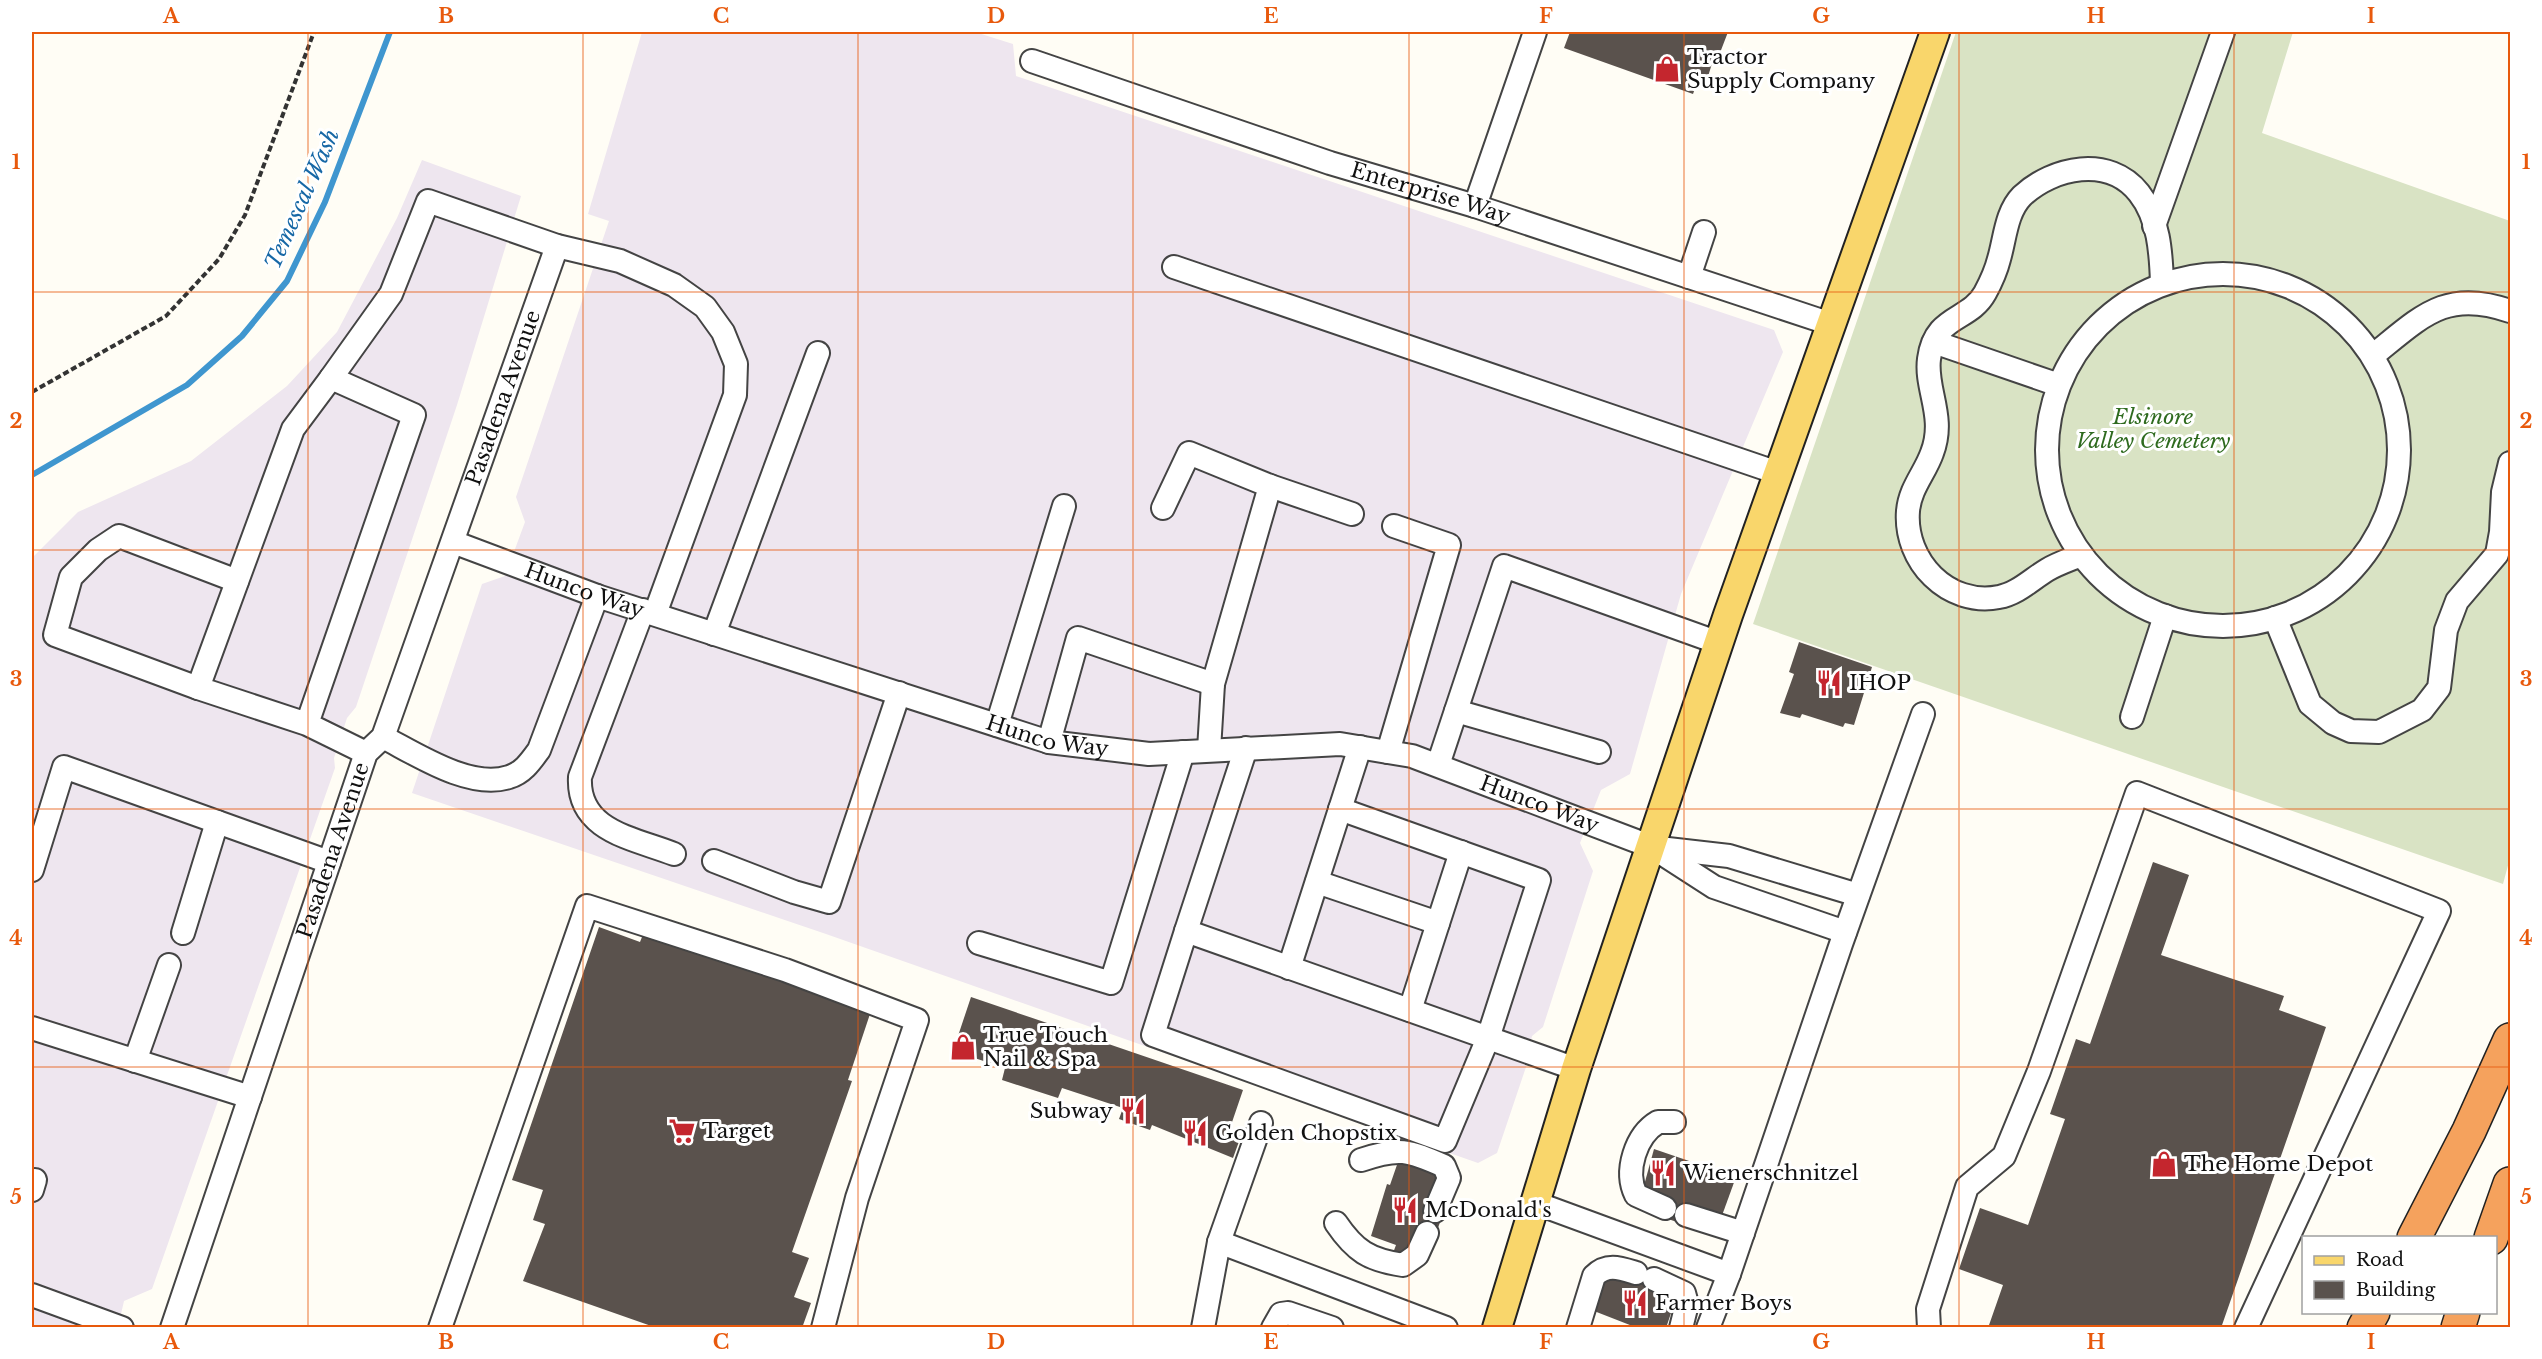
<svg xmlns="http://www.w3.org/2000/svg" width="2542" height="1359" viewBox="0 0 2542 1359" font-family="'Libre Baskerville',serif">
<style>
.industrial{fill:#eee6ef}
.cemetery{fill:#d9e3c4}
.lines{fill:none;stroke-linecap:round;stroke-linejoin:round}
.stream{stroke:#3f96cf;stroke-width:6}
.building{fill:#5a524d}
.minor-casing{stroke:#444;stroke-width:26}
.major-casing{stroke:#222;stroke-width:32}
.highway-casing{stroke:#222;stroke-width:36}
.path{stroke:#333;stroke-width:4;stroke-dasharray:6 3;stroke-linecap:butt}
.minor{stroke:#fff;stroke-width:22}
.major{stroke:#f9d66b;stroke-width:28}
.highway{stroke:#f5a25d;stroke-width:33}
.grid{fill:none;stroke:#e8590c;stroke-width:1.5;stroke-opacity:0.55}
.labels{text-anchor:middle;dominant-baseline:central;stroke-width:6;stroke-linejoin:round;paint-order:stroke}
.poi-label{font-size:21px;fill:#111;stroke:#fff;text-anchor:start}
.street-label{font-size:21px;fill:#111;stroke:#fff}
.park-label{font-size:21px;font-style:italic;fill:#2f6b1f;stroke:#fff}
.water-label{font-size:22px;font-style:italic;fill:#1768a6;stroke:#fff}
.neatline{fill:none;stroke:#e8590c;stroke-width:2}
.grid-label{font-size:20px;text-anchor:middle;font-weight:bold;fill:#e8590c}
</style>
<rect width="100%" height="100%" fill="#fffdf5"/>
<!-- industrial -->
<g class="industrial">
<path d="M642,32H975L1013,44L1016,76L1774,330L1783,352L1681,594L1630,774L1601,790L1580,843L1593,871L1543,1027L1532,1036L1526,1067L1497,1153L1478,1163L826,934L412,793L482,584L505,576L525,522L516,497L609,221L588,214Z"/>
<path d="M422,160L521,196L457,405L356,707L347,718L334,758L335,768L152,1289L124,1301L118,1327L32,1328V558L78,512L191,461L287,386L337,332L397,218Z"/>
</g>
<!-- cemetery -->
<path class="cemetery" d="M1956,32H2293L2262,133L2510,221V858L2503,884L1753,624Z"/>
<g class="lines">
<!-- stream -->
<path class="stream" d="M32,475L187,385L242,336L287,281L325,202L390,32"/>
</g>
<!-- building -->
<g class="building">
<path d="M1570,32H1728L1718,58L1714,57L1706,83L1698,80L1693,94L1564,48Z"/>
<path d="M1799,642L1872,667L1854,725L1845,723L1843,727L1802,714L1800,718L1780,713L1794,674L1789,672Z"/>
<path d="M2153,862L2189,875L2161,955L2284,996L2279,1010L2326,1027L2221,1328H1988L2003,1285L1959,1269L1980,1208L2028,1225L2065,1119L2050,1114L2076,1039L2090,1044Z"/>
<path d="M599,927L640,942L644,932L871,1011L848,1080L852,1081L792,1252L809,1258L794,1297L811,1303L802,1328H657L523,1281L545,1224L533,1220L543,1190L512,1180Z"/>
<path d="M971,997L1243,1090L1229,1131L1241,1136L1233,1158L1152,1125L1150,1130L1119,1119L1123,1108L1062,1088L1058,1098L1002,1080L1005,1068L953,1051Z"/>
<path d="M1654,1149L1736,1177L1720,1221L1683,1224L1662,1217L1643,1189Z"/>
<path d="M1399,1159L1440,1173L1443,1214L1435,1236L1410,1259L1393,1253L1396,1245L1371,1236L1387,1184L1390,1185Z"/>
<path d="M1639,1266L1656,1272L1677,1295L1666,1328H1644L1636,1325L1635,1327L1594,1311L1604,1280Z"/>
</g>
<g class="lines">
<!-- minor casing -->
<g class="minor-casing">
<g id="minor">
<path id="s1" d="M1032,61L1330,163L1475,206L1831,324"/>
<path d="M1475,206L1535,32"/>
<path d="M2154,226L2223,32"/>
<path d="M1174,267L1778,473"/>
<circle cx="2223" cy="450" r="176"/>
<path d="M1689,277L1704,232"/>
<path d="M1934,342L2053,383"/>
<path d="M2376,353C2423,315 2447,289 2510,311"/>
<path d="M331,378L391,294L428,201L557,246L620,261L674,285L705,307L723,332L736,364L735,395L655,614"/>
<path d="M1270,486L1352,514"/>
<path d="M1163,508L1189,453L1270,486L1213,684L1209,750"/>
<path id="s2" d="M453,542L597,596L1049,742L1149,754L1340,744L1412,756L1652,847L1714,887L1845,932"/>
<path d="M2076,557C2066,561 2055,565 2047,570C2032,579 2017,594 1999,597C1948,607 1904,561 1908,511C1910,488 1925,473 1932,453C1946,417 1925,389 1929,359C1935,314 1969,322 1985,293C1991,282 1996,271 1999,259C2005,239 2006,212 2022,196C2053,167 2109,155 2139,193C2159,218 2161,253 2162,283"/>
<path d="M643,610L580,777C577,831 633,838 674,854"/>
<path d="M2275,618L2310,704L2333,723L2351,731L2379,732L2422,710L2439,688L2446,630L2457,601L2497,554L2501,532L2503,492L2510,463"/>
<path d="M714,634L818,353"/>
<path d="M198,688L55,635L71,577L98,550L119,536L237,581"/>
<path d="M1456,711L1599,752"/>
<path d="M2132,717L2165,616"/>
<path d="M307,724L198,688L293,429L331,378L414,415L307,724L366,753"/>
<path d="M997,725L1064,506"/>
<path d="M383,737C416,754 470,790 509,777C523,773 531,761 539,750L597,596"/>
<path d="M1049,742L1078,638L1213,684"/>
<path d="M1246,748L1186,931L1576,1069"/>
<path d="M1388,752L1449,545L1394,526"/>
<path d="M1438,765L1504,566L1719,643"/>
<path d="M1659,848L1729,856L1858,895"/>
<path d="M714,861L794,892L829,902L899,693"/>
<path d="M32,870L64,767L329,862"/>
<path d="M1317,882L1438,923"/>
<path d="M1186,931L1153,1035L1445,1141L1488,1038L1539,880L1340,809"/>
<path d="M183,933L217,822"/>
<path d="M979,943L1111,983L1183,752"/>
<path d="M1289,968L1360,747"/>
<path d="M1410,1010L1461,852"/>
<path d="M32,1028L250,1097"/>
<path d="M135,1061L169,965"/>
<path d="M1361,1160C1399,1147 1408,1150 1444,1166L1449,1178L1435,1211"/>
<path d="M32,1190L35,1180"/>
<path d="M1533,1202L1729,1274"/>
<path d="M1665,1208L1636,1195C1624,1171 1636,1135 1658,1122H1674"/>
<path d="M1686,1215L1743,1233"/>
<path d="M1336,1223C1355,1251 1369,1260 1403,1265L1417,1255L1427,1233"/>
<path d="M1219,1242L1446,1328"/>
<path d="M1654,1279L1684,1293L1687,1304L1681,1328"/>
<path d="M32,1295L122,1328"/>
<path id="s3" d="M172,1328L366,753L383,737L557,246"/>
<path d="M440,1328L587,906L785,970L917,1020L857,1198L823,1328"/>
<path d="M1203,1328L1219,1242L1261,1123"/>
<path d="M1273,1328L1281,1314L1288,1313L1332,1328"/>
<path d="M1578,1328L1594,1276C1607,1263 1620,1268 1636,1273"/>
<path d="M1708,1328L1729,1274L1841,944L1923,714"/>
<path d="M1929,1328L1928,1309L1967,1187L2004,1156L2039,1071L2137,793L2439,911L2246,1328"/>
</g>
</g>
<!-- major casing -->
<g class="major-casing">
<path id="major" d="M1497,1328L1576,1069L1728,615L1935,32"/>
</g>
<!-- highway casing -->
<g class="highway-casing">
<g id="highway">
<path d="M2414,1238L2469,1131L2510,1040"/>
<path d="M2491,1238L2510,1184"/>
<path d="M2364,1328L2373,1312"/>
<path d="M2458,1328L2463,1312"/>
</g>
</g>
<!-- path -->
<path class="path" d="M32,392L166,316L219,259L245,215L314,32"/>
<!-- minor -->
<use href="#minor" class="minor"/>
<!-- major -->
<use href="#major" class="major"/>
<!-- highway -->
<use href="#highway" class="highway"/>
</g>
<!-- grid -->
<path class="grid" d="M308,32V1328M583,32V1328M858,32V1328M1133,32V1328M1409,32V1328M1684,32V1328M1959,32V1328M2234,32V1328M32,292H2510M32,550H2510M32,809H2510M32,1067H2510"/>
<!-- icons -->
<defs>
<g id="shop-bare" transform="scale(2.07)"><path d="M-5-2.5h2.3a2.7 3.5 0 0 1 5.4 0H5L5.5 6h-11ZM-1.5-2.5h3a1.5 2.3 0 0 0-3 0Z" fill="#c4262e" stroke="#fff" stroke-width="2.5" paint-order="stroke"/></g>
<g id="restaurant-bare" transform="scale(2.07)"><path d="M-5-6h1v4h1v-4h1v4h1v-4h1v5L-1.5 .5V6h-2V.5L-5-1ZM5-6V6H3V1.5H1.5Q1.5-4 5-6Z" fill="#c4262e" stroke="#fff" stroke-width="2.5" paint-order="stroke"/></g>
<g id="supermarket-bare" transform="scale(2.07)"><path d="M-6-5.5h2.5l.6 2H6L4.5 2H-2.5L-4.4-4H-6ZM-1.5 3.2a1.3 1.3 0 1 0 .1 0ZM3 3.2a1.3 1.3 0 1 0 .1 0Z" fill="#c4262e" stroke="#fff" stroke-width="2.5" paint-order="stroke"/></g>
</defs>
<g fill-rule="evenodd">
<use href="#shop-bare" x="1667" y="69"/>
<use href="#restaurant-bare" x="1829" y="683"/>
<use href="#shop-bare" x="963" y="1047"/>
<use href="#restaurant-bare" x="1133" y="1111"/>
<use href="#supermarket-bare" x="682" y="1131"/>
<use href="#restaurant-bare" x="1195" y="1133"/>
<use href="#shop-bare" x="2164" y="1164"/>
<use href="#restaurant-bare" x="1663" y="1173"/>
<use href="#restaurant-bare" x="1405" y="1210"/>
<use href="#restaurant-bare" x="1635" y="1303"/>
</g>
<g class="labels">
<!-- poi labels -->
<g class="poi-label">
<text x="1687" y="57">Tractor<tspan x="1687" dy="24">Supply Company</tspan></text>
<text x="1849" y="683">IHOP</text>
<text x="983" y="1035">True Touch<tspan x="983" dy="24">Nail &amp; Spa</tspan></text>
<text x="1113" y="1111" text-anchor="end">Subway</text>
<text x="702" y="1131">Target</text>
<text x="1215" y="1133">Golden Chopstix</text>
<text x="2184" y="1164">The Home Depot</text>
<text x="1683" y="1173">Wienerschnitzel</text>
<text x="1425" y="1210">McDonald's</text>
<text x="1655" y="1303">Farmer Boys</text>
</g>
<!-- street labels -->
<g class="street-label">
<text stroke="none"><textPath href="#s1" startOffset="420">Enterprise Way</textPath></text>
<text stroke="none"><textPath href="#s3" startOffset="990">Pasadena Avenue</textPath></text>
<text stroke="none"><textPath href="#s2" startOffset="140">Hunco Way</textPath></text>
<text stroke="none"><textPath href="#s2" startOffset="626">Hunco Way</textPath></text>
<text stroke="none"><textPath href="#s2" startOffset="1130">Hunco Way</textPath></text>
<text stroke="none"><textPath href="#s3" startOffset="504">Pasadena Avenue</textPath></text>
</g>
<!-- park labels -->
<g class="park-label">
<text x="2153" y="417">Elsinore<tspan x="2153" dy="24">Valley Cemetery</tspan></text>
</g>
<!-- water labels -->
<g class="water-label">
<text transform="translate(302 199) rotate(-66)">Temescal Wash</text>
</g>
</g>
<!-- border -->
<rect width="2542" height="1359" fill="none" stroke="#ffffff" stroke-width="66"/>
<!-- legend -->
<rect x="2302" y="1236" width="195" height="78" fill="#ffffff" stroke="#a0a0a0" stroke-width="1.5"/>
<rect x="2314" y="1256" width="30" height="9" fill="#f9d66b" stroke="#a0a0a0" stroke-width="1.5"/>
<text x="2356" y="1266" font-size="18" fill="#111111">Road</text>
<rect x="2314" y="1281" width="30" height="18" fill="#5a524d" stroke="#a0a0a0" stroke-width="1.5"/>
<text x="2356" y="1296" font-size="18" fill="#111111">Building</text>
<rect x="33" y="33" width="2476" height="1293" class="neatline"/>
<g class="grid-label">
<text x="171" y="23">A</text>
<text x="446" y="23">B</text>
<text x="721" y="23">C</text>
<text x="996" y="23">D</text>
<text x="1271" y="23">E</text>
<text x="1546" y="23">F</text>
<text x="1821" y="23">G</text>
<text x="2096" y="23">H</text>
<text x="2371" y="23">I</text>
<text x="16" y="169">1</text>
<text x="2526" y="169">1</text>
<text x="16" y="428">2</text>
<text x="2526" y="428">2</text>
<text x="16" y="686">3</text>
<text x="2526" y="686">3</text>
<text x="16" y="945">4</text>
<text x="2526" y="945">4</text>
<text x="16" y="1204">5</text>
<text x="2526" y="1204">5</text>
<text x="171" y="1349">A</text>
<text x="446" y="1349">B</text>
<text x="721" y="1349">C</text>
<text x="996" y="1349">D</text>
<text x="1271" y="1349">E</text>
<text x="1546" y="1349">F</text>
<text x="1821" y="1349">G</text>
<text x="2096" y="1349">H</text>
<text x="2371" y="1349">I</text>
</g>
</svg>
